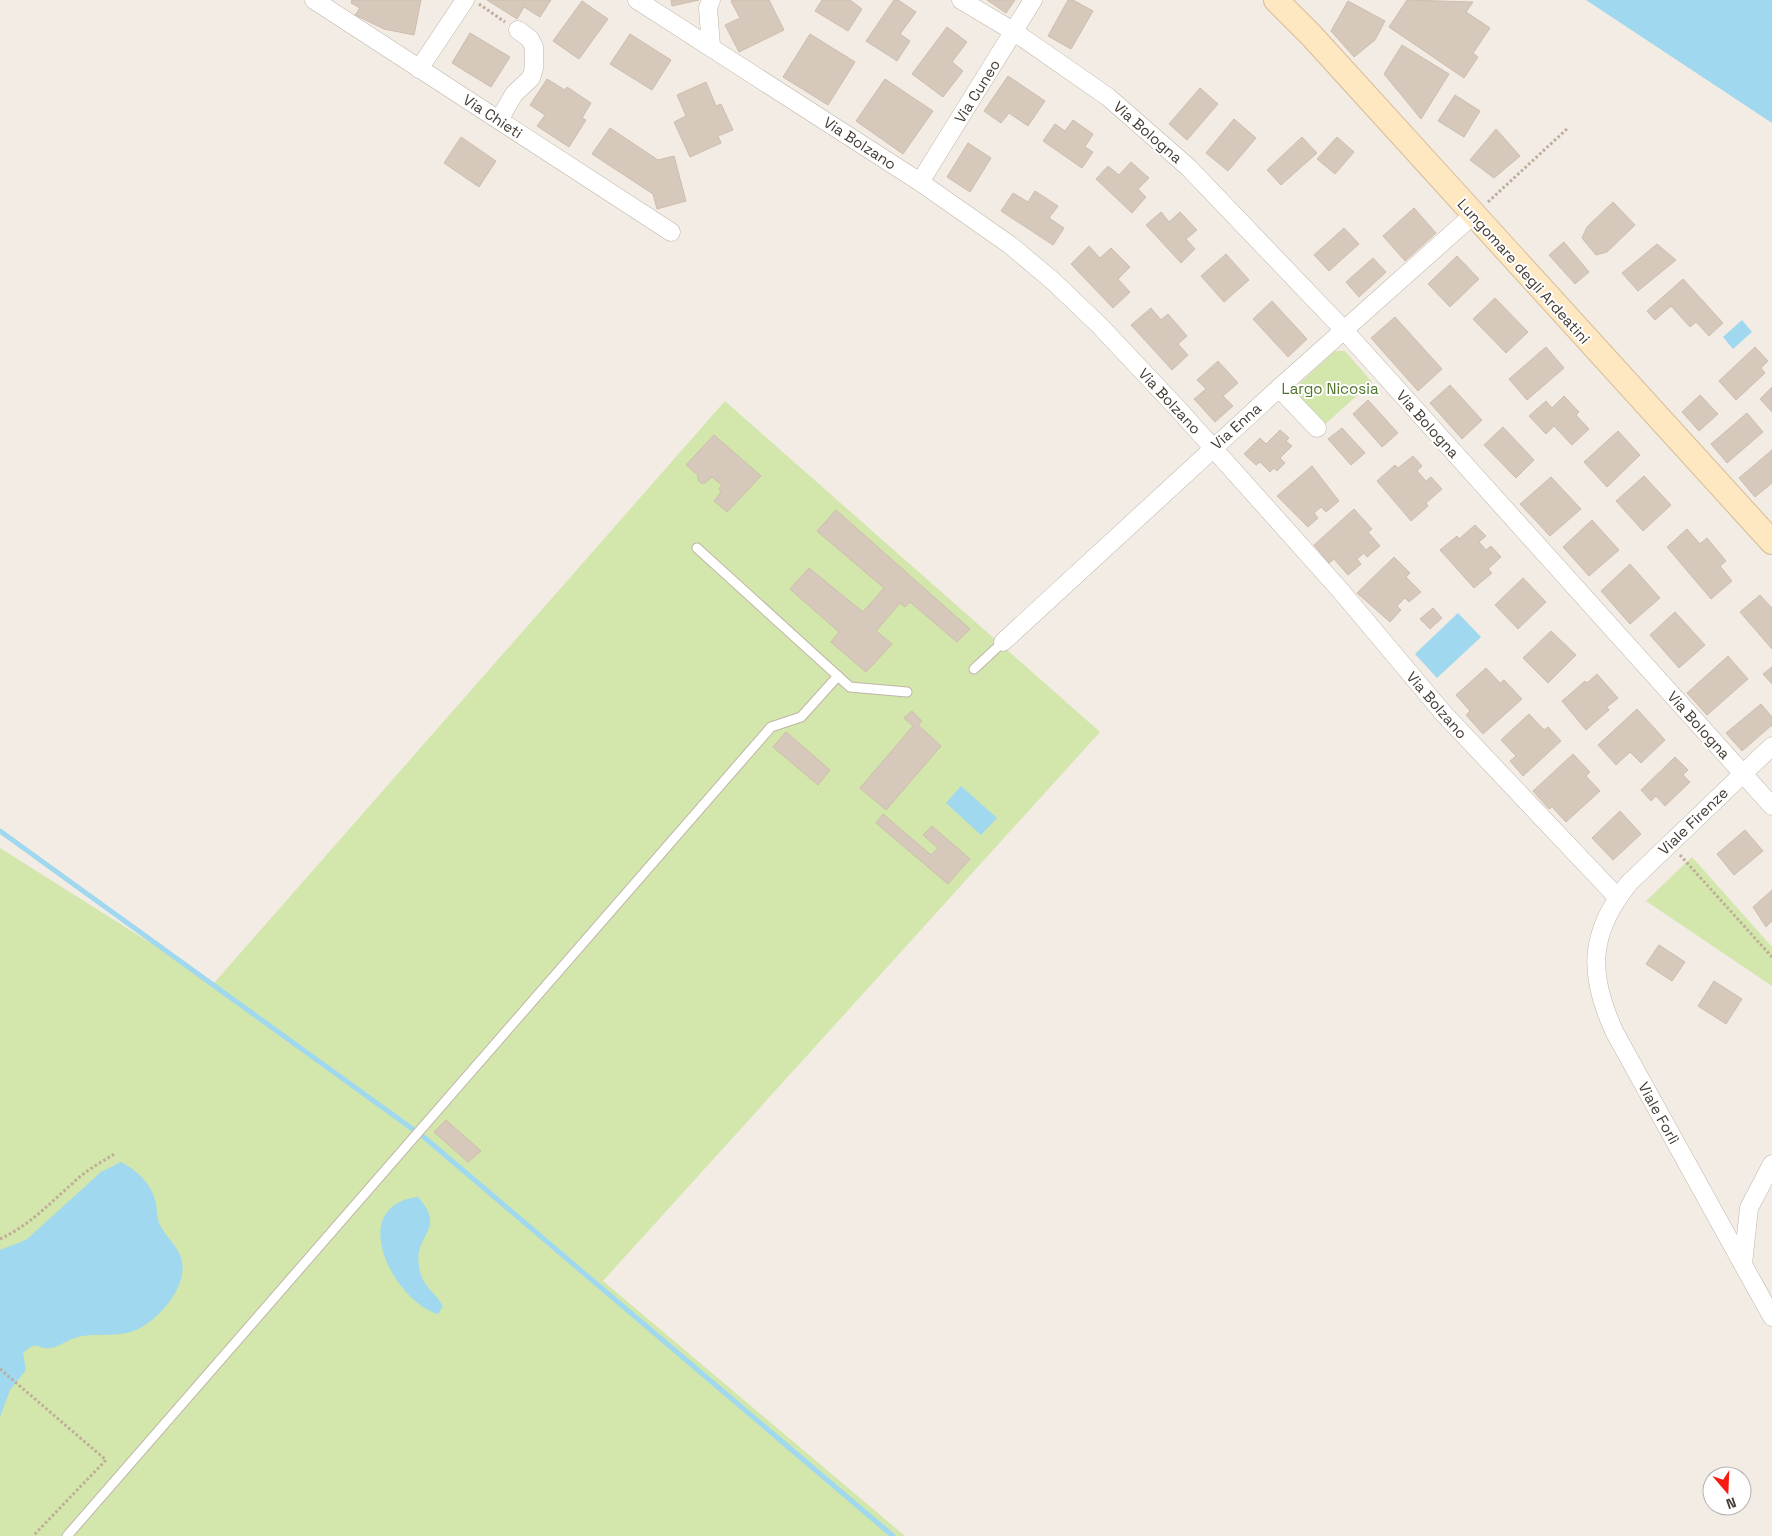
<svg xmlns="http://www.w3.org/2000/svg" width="1772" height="1536" viewBox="0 0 1772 1536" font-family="'Space Grotesk',sans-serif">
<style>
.green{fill:#d3e6ac}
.water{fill:#9fd8ef}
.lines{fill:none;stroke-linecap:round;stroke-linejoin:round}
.stream{stroke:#9fd8ef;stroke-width:5}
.building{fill:#d6c9bc;stroke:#cebdad}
.lane-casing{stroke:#c0b5a9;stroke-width:11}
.street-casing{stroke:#c0b5a9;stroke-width:19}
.secondary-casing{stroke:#d5bc96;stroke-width:26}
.path{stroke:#bfac98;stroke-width:3;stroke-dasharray:2.5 2.5;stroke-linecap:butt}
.lane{stroke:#fff;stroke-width:9}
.street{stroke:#fff;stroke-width:18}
.secondary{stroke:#fee8c1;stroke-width:24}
.labels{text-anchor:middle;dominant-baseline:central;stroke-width:4;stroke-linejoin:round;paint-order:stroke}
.street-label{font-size:15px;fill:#443b34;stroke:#fff}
.park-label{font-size:15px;fill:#4e7428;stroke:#fff}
</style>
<rect width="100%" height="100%" fill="#f2ece4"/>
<!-- green -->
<g class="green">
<path d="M1335,351H1345L1372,382L1322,427L1290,392Z"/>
<path d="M725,401L1100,732L603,1281L905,1536H0V848L214,983Z"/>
<path d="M1692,857L1772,947V986L1646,901Z"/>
</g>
<!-- water -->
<g class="water">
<path d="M1586,0H1772V123Z"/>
<path d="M1742,320L1752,332L1733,349L1723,337Z"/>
<path d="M1458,613L1481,637L1437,678L1415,654Z"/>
<path d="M961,786L997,818L981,835L946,803Z"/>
<path d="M121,1162C138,1171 152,1184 156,1204C157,1210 157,1217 159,1223C164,1235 175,1243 180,1255C191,1281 164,1314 142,1327C123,1338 104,1333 83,1336C71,1337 61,1346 51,1348C37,1350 38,1339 23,1353L26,1370L10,1390L0,1417V1250L26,1240L101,1172Z"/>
<path d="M418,1197C449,1232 410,1233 420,1271C423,1287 436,1293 443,1306L438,1314C393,1301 345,1206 418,1197Z"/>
</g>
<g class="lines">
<!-- stream -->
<path class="stream" d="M0,831L425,1138L893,1536"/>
</g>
<!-- building -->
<g class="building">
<path d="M352,0H421L414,35L384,29L355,15L360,8L351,3Z"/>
<path d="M487,0H551L540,17L524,7L517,19Z"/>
<path d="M671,0H699L672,6Z"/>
<path d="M734,0H769L784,30L739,52L725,25L740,18L731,1Z"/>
<path d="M822,0H850L862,9L848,31L815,11Z"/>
<path d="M894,0H898L916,12L900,34L910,41L897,61L866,41Z"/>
<path d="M987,0H1015L1006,13Z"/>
<path d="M1068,0H1073L1093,11L1071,49L1048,36Z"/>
<path d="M1407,0L1473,2L1466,12L1490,28L1473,53L1478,57L1464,78L1389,27Z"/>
<path d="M582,1L608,19L579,59L553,41Z"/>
<path d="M1348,1L1385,21L1375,40L1354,57L1331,31Z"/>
<path d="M947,27L967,42L952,62L963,71L943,97L912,74Z"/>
<path d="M470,33L510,57L491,87L452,63Z"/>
<path d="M630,34L671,60L652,90L610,64Z"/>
<path d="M810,34L855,62L828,105L783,77Z"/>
<path d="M1402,45L1449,74L1421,119L1384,74Z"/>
<path d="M1008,76L1045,101L1028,126L1009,113L1001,123L984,111Z"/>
<path d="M547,79L565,90L567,87L591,103L582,118L586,120L569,147L537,126L545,115L530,105Z"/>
<path d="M885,79L933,111L903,154L856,121Z"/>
<path d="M706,82L716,106L721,104L733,130L718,136L721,143L690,157L674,122L686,116L677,95Z"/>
<path d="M1200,88L1218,104L1187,140L1169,124Z"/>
<path d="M1455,95L1480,111L1464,137L1438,121Z"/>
<path d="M1234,119L1256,138L1228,171L1206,153Z"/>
<path d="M1073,120L1093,134L1085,147L1093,152L1082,168L1043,141L1055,124L1065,131Z"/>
<path d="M610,128L658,160L674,156L686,201L657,209L653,194L592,154Z"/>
<path d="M1496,129L1520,156L1494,178L1470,160Z"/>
<path d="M461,137L496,161L479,187L444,163Z"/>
<path d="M1302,137L1317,153L1281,185L1267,170Z"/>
<path d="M1337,137L1354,152L1335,174L1317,159Z"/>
<path d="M968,143L991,158L970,192L947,177Z"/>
<path d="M1131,162L1149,178L1138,189L1146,197L1132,213L1096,179L1108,166L1119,175Z"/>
<path d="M1035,191L1058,206L1049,218L1064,228L1053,245L1001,211L1013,193L1028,202Z"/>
<path d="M1613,202L1635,225L1607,252L1596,255L1582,238L1587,227Z"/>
<path d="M1414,208L1436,233L1405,261L1383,236Z"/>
<path d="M1161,212L1169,222L1180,212L1197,230L1186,239L1195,249L1181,263L1146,225Z"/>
<path d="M1344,228L1359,244L1329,271L1314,255Z"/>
<path d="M1564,242L1589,272L1575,284L1549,255Z"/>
<path d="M1657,244L1676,260L1638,291L1622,273Z"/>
<path d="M1089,246L1100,258L1111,248L1130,267L1118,279L1130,292L1113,308L1071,264Z"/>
<path d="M1226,254L1249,280L1224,302L1201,276Z"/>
<path d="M1457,256L1479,279L1450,307L1428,284Z"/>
<path d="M1373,258L1386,272L1359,297L1346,282Z"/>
<path d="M1683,279L1723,323L1709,336L1696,322L1690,327L1671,306L1655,320L1647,311Z"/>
<path d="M1495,298L1528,332L1506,353L1473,319Z"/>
<path d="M1272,301L1307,339L1288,357L1253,319Z"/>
<path d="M1151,308L1161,320L1168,314L1187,336L1178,344L1188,355L1172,370L1131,325Z"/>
<path d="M1395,317L1442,369L1418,391L1371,338Z"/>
<path d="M1546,347L1564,368L1527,400L1509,379Z"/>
<path d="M1755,347L1768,361L1761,368L1765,373L1736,400L1719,381Z"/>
<path d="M1218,361L1238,383L1223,396L1233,406L1215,422L1194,399L1206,389L1197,380Z"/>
<path d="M1450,385L1482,420L1462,439L1430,403Z"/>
<path d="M1772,387V412L1760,399Z"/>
<path d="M1700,395L1718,414L1699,431L1682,412Z"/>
<path d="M1564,396L1579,412L1576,415L1589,429L1572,445L1554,426L1546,434L1529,416L1546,401L1552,408Z"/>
<path d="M1368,400L1398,433L1382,447L1353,414Z"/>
<path d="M1747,413L1763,432L1727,463L1711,444Z"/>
<path d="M1503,427L1534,460L1516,478L1484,445Z"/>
<path d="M1342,428L1365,453L1351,465L1328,439Z"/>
<path d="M1280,430L1289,438L1286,441L1292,446L1280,458L1285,463L1277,471L1274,468L1270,472L1260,462L1256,465L1244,454L1260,438L1266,444Z"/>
<path d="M1618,431L1640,455L1607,487L1584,462Z"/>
<path d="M714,435L761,476L727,512L714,501L721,492L719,489L722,485L712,477L705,483H701L698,480V475L686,465Z"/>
<path d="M1772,450V483L1755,497L1739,478Z"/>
<path d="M1413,456L1422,466L1417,471L1426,481L1431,477L1442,489L1426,503L1428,506L1411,521L1377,481L1395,465L1398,468Z"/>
<path d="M1312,466L1339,501L1326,512L1321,507L1314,513L1318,518L1308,527L1277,496Z"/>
<path d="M1644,476L1671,505L1643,531L1616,501Z"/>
<path d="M1551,477L1581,509L1550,536L1520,504Z"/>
<path d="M1354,509L1372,529L1368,532L1380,546L1367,557L1364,553L1357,559L1361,564L1348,575L1334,559L1329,563L1314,545Z"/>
<path d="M836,510L970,629L957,642L910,602L905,607L900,603L876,631L892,644L866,672L831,642L839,632L790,589L809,568L863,612L884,588L817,531Z"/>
<path d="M1592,520L1619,550L1589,576L1563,547Z"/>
<path d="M1475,525L1486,536L1479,542L1486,550L1491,546L1501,557L1488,569L1492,573L1474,588L1440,550L1457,536L1459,539Z"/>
<path d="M1687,529L1700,544L1707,538L1726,561L1720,566L1732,581L1711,599L1667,547Z"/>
<path d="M1394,557L1410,573L1406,577L1421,592L1409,602L1405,598L1397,606L1401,610L1390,622L1357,593Z"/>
<path d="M1630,564L1660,598L1630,624L1601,591Z"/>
<path d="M1523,578L1546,602L1518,629L1495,605Z"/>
<path d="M1760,595L1772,608V649L1740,612Z"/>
<path d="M1433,608L1442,618L1430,629L1420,619Z"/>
<path d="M1675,612L1705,645L1679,668L1650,635Z"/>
<path d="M1551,631L1576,655L1548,683L1523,658Z"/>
<path d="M1728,656L1748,679L1707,715L1687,693Z"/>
<path d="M1772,667V684L1763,674Z"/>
<path d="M1486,668L1500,683L1504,680L1522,699L1483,734L1466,715L1470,711L1456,695Z"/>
<path d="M1597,674L1618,698L1607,707L1609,710L1586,730L1562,701L1585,681L1587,683Z"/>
<path d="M1761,704L1772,717V725L1742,751L1726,733Z"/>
<path d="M1637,709L1665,740L1641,763L1630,752L1616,765L1598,745Z"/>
<path d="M912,711L922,721L918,725L941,746L886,810L860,788L913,726L904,718Z"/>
<path d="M1529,714L1544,730L1548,727L1561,741L1523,776L1510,761L1516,756L1501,740Z"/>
<path d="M786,732L830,770L818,785L773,747Z"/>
<path d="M1573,754L1590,772L1586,776L1600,791L1566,822L1552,807L1549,809L1533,791Z"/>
<path d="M1675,757L1688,770L1683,775L1690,782L1665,806L1656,796L1651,801L1641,790Z"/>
<path d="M1620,811L1641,834L1613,860L1592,838Z"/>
<path d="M883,814L931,855L938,848L923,835L932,826L970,859L948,884L876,823Z"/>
<path d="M1745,830L1763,851L1734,875L1717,854Z"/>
<path d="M1772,890V921L1766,927L1753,907Z"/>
<path d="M1659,945L1685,962L1672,981L1646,964Z"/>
<path d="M1714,981L1742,999L1726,1024L1698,1006Z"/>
<path d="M446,1120L481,1151L468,1162L434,1132Z"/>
</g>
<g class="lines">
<!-- lane casing -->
<g class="lane-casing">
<g id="lane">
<path d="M697,548L850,687L907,692"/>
<path d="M974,669L1003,642"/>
<path d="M67,1536L771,727L801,717L838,676"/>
</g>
</g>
<!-- street casing -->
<g class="street-casing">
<g id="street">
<path d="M314,0L671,232"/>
<path d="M637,0L920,182L1010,245L1053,281L1099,325L1179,410L1340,590L1444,714L1618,898"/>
<path d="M711,0L708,8L711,46"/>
<path d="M961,0L1013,31L1108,97L1188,167L1343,329L1772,806"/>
<path d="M419,69L465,0"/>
<path d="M499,120L514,94L531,78L534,68V47L530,39L518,30"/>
<path d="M920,182L1033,0"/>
<path d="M1279,388L1317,428"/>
<path d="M1003,642L1279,388L1473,215"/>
<path d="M1772,746L1629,883C1588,934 1588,975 1615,1033L1772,1317"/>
<path d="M1743,1264L1749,1208L1772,1164"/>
</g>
</g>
<!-- secondary casing -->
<g class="secondary-casing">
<path id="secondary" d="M1276,0L1311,35L1772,542"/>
</g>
<!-- path -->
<g class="path">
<path d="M479,4L505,22"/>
<path d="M1488,202L1568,128"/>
<path d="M1680,855L1772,957"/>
<path d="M0,1239C30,1225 50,1203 74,1182C86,1170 102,1162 116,1153"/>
<path d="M0,1369L106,1460L33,1536"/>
</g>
<!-- lane -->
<use href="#lane" class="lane"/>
<!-- street -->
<use href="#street" class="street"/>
<!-- secondary -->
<use href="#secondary" class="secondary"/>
</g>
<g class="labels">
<!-- street labels -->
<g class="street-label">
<text transform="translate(977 91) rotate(-58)">Via Cuneo</text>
<text transform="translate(493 116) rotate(33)">Via Chieti</text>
<text transform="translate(1148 132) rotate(41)">Via Bologna</text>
<text transform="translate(860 143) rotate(33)">Via Bolzano</text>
<text transform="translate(1524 271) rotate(48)">Lungomare degli Ardeatini</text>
<text transform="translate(1170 401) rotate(47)">Via Bolzano</text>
<text transform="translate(1428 424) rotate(48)">Via Bologna</text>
<text transform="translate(1236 426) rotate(-42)">Via Enna</text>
<text transform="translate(1437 705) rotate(49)">Via Bolzano</text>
<text transform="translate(1699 725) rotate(48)">Via Bologna</text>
<text transform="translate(1693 821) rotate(-44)">Viale Firenze</text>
<text transform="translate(1659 1113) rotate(61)">Viale Forlì</text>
</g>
<!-- park labels -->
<g class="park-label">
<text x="1330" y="388">Largo Nicosia</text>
</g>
</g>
<!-- north arrow -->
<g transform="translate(1727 1491) rotate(161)"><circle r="24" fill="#ffffff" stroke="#b4b1ae"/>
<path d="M0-4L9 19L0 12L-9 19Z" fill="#f81b14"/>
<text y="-8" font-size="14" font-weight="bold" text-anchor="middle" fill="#443b34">N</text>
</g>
</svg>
